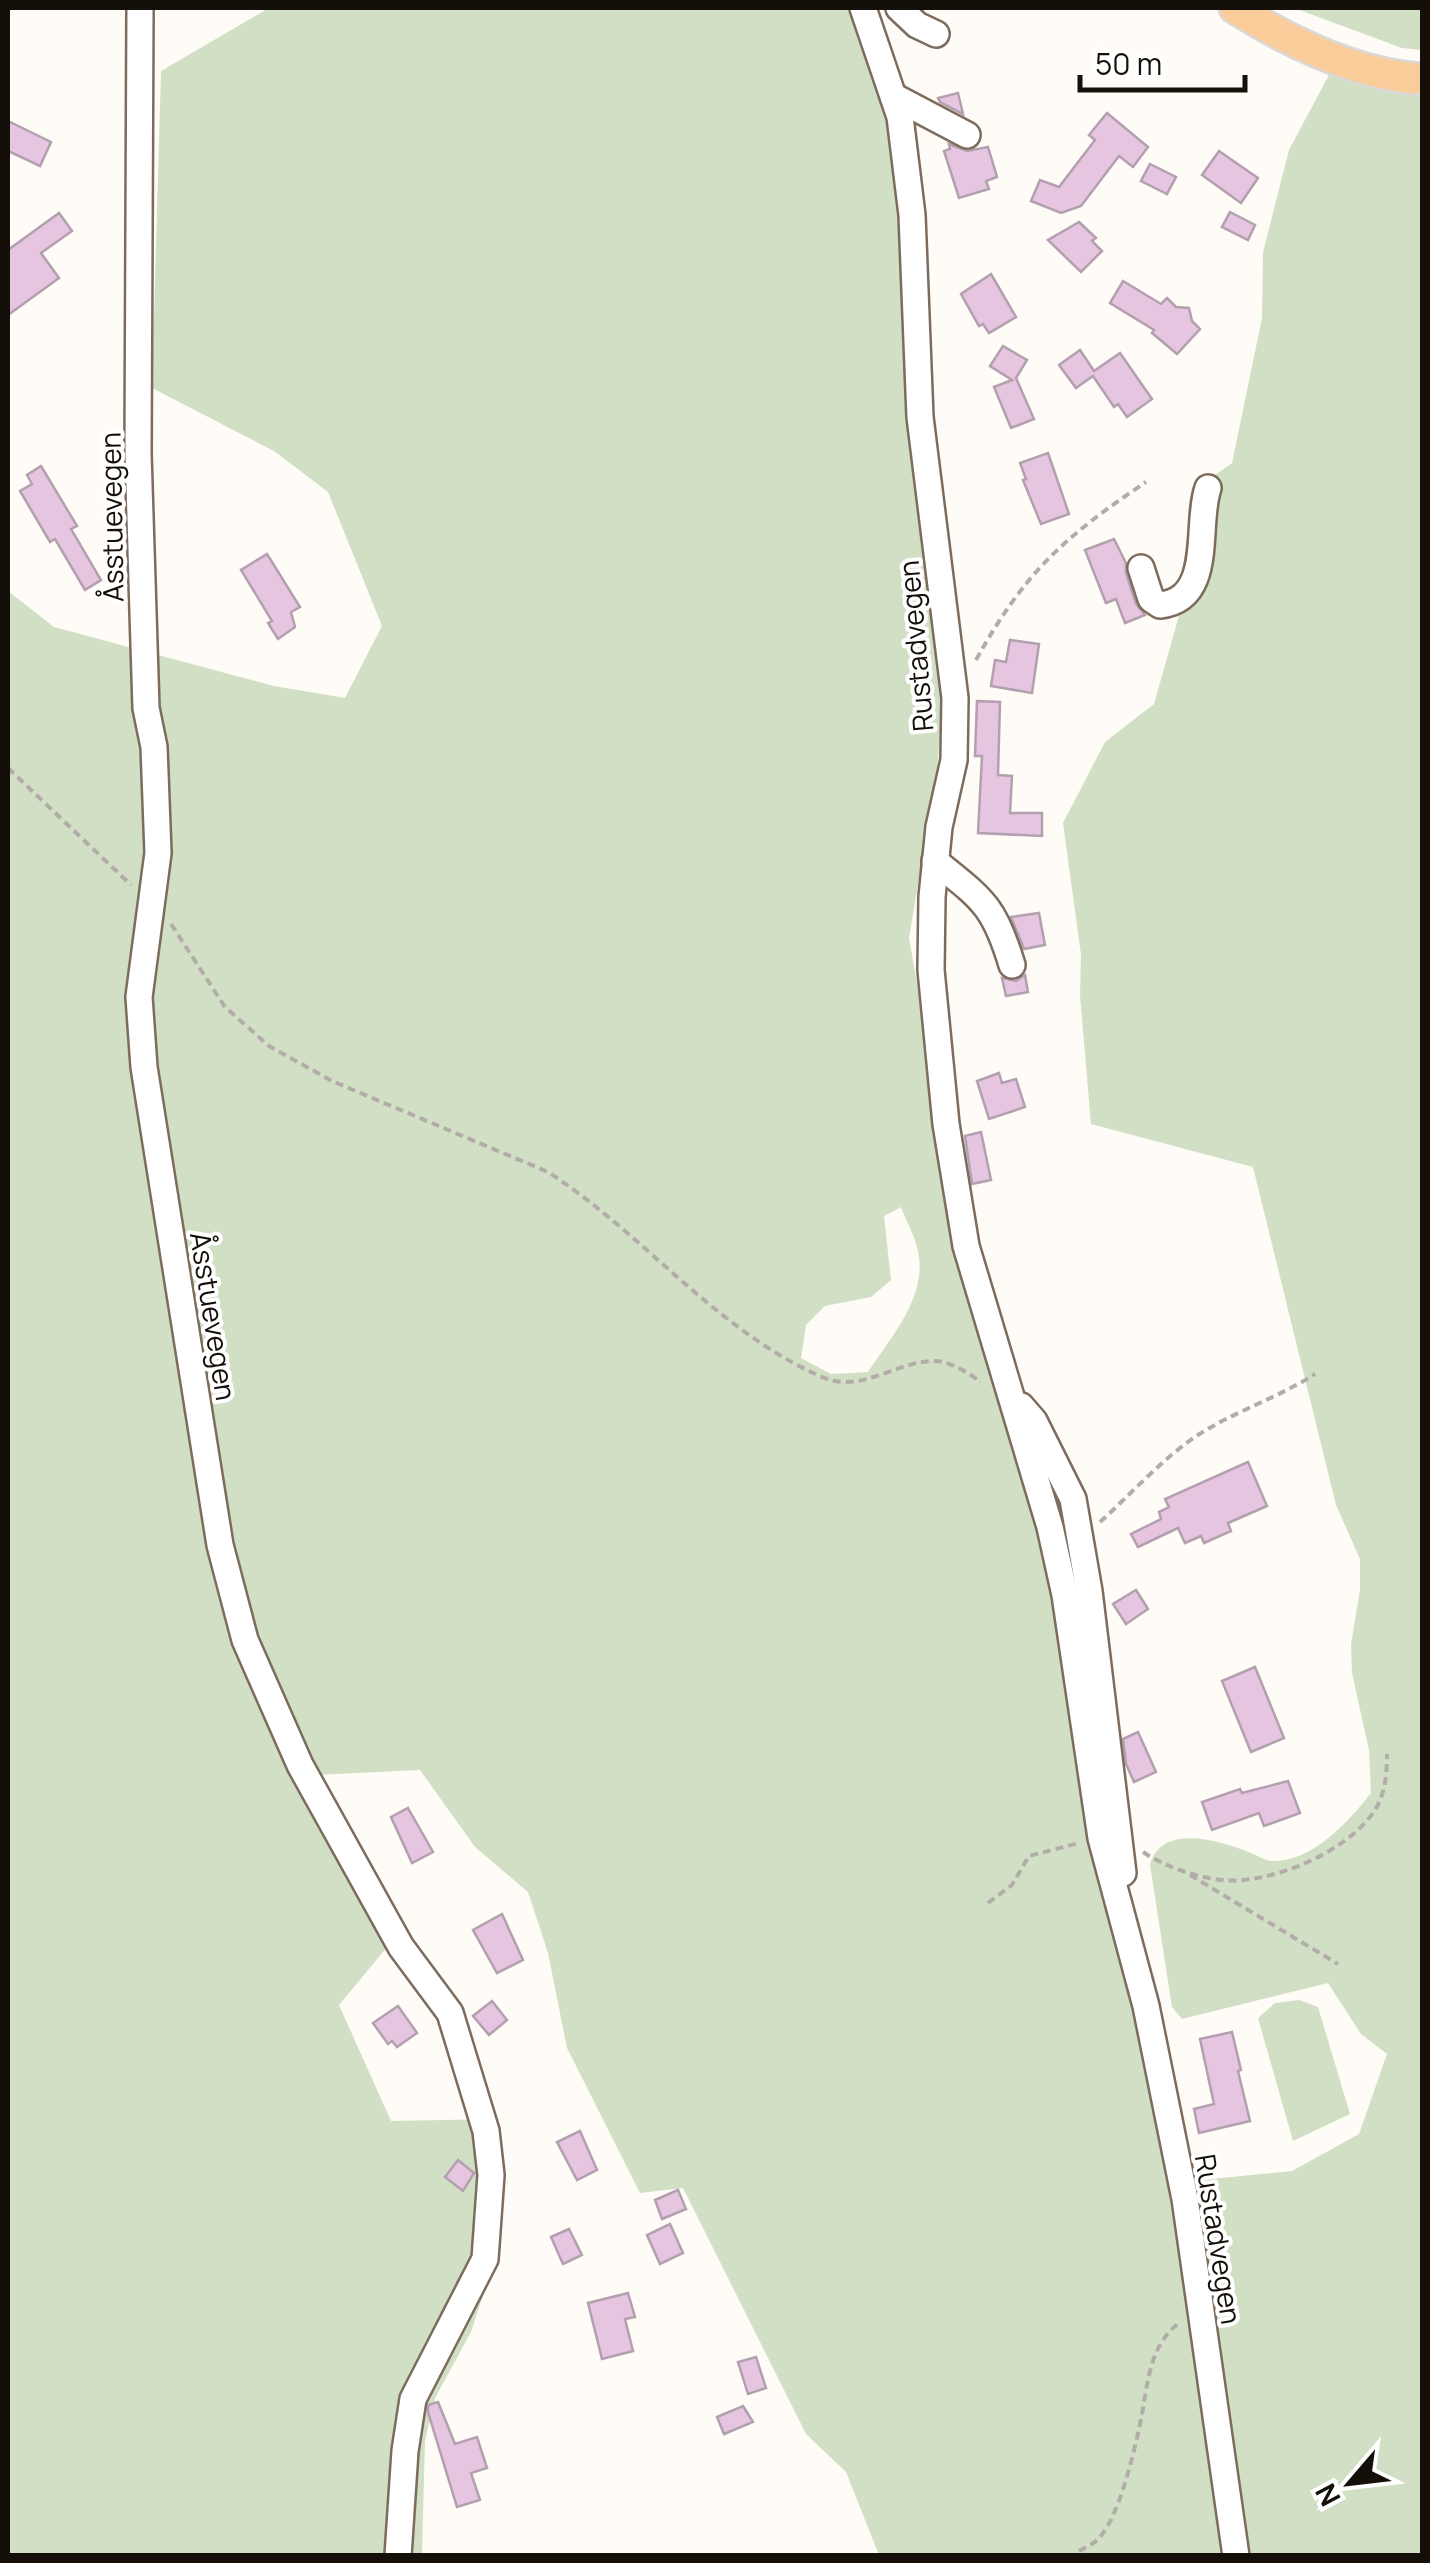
<svg xmlns="http://www.w3.org/2000/svg" width="1430" height="2563" viewBox="0 0 1430 2563" font-family="Manrope,sans-serif">
<style>
.green{fill:#d1e0c4;fill-rule:evenodd}
.building{fill:#e6c5e1;stroke:#b3a0af;stroke-width:2.5}
.lines{fill:none;stroke-linecap:round;stroke-linejoin:round}
.minor-casing{stroke:#7d6c5e;stroke-width:30}
.major-casing{stroke:#dad9d8;stroke-width:35}
.path{stroke:#b2ada9;stroke-width:4;stroke-dasharray:8 5;stroke-linecap:butt}
.minor{stroke:#fff;stroke-width:25}
.major{stroke:#facc9a;stroke-width:30}
.labels{text-anchor:middle;dominant-baseline:central;stroke-width:8;stroke-linejoin:round;paint-order:stroke}
.street-label{font-size:28px;fill:#150f09;stroke:#fff}
</style>
<rect width="100%" height="100%" fill="#fffbf7"/>
<!-- green -->
<g class="green">
<path d="M269,8H856L894,121L944,679L937,772L909,938L931,1062L937,1137L957,1258L1063,1534L1176,2220L1224,2555H879L846,2472L806,2434L683,2188L640,2193L567,2048L548,1953L528,1892L475,1847L420,1770L315,1775L402,1929L339,2005L391,2121L497,2119L503,2180L490,2274L471,2332L435,2398L425,2441L422,2555H8V591L54,627L274,686L345,698L382,626L328,492L274,451L152,388L161,71ZM901,1207C906,1221 915,1236 918,1251C928,1296 891,1337 868,1372L831,1374L801,1358L806,1325L825,1306L871,1297L891,1280L884,1216Z"/>
<path d="M1294,8H1422V50L1402,48Z"/>
<path d="M1330,73L1396,93H1422V2555H1245L1190,2181L1292,2171L1359,2134L1387,2054L1361,2034L1328,1983L1182,2019L1172,2007L1150,1865C1161,1822 1222,1841 1251,1853C1257,1855 1265,1861 1272,1861C1313,1862 1348,1822 1371,1793L1369,1750L1352,1673L1351,1644L1360,1590V1559L1336,1505L1253,1167L1091,1124L1080,995L1081,955L1063,823L1105,742L1154,704L1180,612L1195,489L1232,463L1262,318L1263,252L1289,150Z"/>
<path d="M1299,2000L1318,2007L1350,2114L1293,2141L1258,2018L1275,2003Z"/>
</g>
<!-- building -->
<g class="building">
<path d="M958,93L963,114L940,102L938,98Z"/>
<path d="M1107,113L1148,147L1133,167L1119,156L1081,206L1061,213L1031,201L1040,180L1059,187L1095,140L1089,135Z"/>
<path d="M8,121L51,142L40,166L8,151Z"/>
<path d="M949,144L967,151L988,147L997,177L986,181L989,189L959,198L944,151L950,149Z"/>
<path d="M1219,151L1258,178L1241,203L1202,175Z"/>
<path d="M1150,164L1176,177L1167,194L1141,181Z"/>
<path d="M1230,212L1255,225L1248,240L1222,227Z"/>
<path d="M59,213L72,231L41,253L59,278L8,315V250Z"/>
<path d="M1079,222L1096,238L1092,241L1102,251L1081,272L1048,240Z"/>
<path d="M991,274L1016,317L989,333L983,324L979,326L961,294Z"/>
<path d="M1123,281L1161,304L1167,298L1176,307L1189,308L1192,321L1200,329L1177,354L1152,333L1154,330L1110,303Z"/>
<path d="M1003,346L1027,360L1016,378L1034,419L1011,428L994,387L1012,380L990,366Z"/>
<path d="M1080,350L1094,371L1120,353L1152,399L1127,417L1118,404L1114,407L1093,376L1076,388L1059,365Z"/>
<path d="M1048,453L1069,514L1041,524L1023,480L1026,479L1020,463Z"/>
<path d="M41,466L77,526L71,529L101,580L85,590L55,539L50,542L20,491L32,484L27,475Z"/>
<path d="M1114,539L1126,563V573L1136,604L1145,615L1125,623L1116,599L1106,603L1085,550Z"/>
<path d="M267,554L300,607L291,612L295,627L278,639L268,623L272,621L241,570Z"/>
<path d="M1010,640L1039,644L1032,693L991,686L995,660L1006,662Z"/>
<path d="M977,701L1000,702L998,775L1012,776L1010,813H1042V836L978,833L982,756H975Z"/>
<path d="M1039,913L1045,945L1024,949L1011,917Z"/>
<path d="M1025,975L1028,992L1006,996L1002,978L1016,981Z"/>
<path d="M999,1073L1002,1083L1016,1079L1025,1107L989,1119L977,1081Z"/>
<path d="M981,1132L991,1180L972,1184L965,1136Z"/>
<path d="M1248,1462L1267,1506L1228,1523L1231,1531L1204,1543L1201,1536L1185,1543L1178,1528L1138,1547L1131,1534L1161,1519L1159,1512L1169,1507L1165,1499Z"/>
<path d="M1136,1590L1148,1609L1126,1624L1113,1604Z"/>
<path d="M1255,1667L1284,1738L1251,1752L1222,1681Z"/>
<path d="M1138,1732L1156,1772L1134,1782L1126,1764L1123,1739Z"/>
<path d="M1288,1781L1300,1813L1264,1826L1259,1813L1212,1830L1202,1802L1240,1789L1242,1793Z"/>
<path d="M408,1808L433,1852L412,1863L391,1817Z"/>
<path d="M502,1914L523,1960L497,1973L473,1930Z"/>
<path d="M492,2001L507,2020L489,2035L473,2016Z"/>
<path d="M398,2006L417,2033L397,2047L392,2041L388,2044L373,2023Z"/>
<path d="M1232,2032L1241,2070L1238,2071L1250,2121L1199,2133L1194,2109L1214,2104L1200,2039Z"/>
<path d="M580,2131L597,2170L577,2180L557,2142Z"/>
<path d="M458,2160L474,2173L463,2191L445,2177Z"/>
<path d="M678,2190L686,2209L662,2219L655,2200Z"/>
<path d="M670,2224L683,2253L660,2264L647,2235Z"/>
<path d="M569,2229L582,2255L563,2264L551,2237Z"/>
<path d="M628,2293L635,2317L625,2319L633,2351L602,2359L588,2303Z"/>
<path d="M756,2357L766,2388L748,2394L738,2362Z"/>
<path d="M438,2402L455,2444L477,2437L487,2468L471,2473L480,2500L457,2507L428,2412V2405Z"/>
<path d="M743,2406L753,2422L724,2434L717,2417Z"/>
</g>
<g class="lines">
<!-- minor casing -->
<g class="minor-casing">
<g id="minor">
<path d="M140,8L138,453L146,708L154,747L158,853L139,997L144,1067L220,1545L245,1640L300,1765L401,1947L450,2013L486,2131L491,2175L485,2259L413,2399L405,2451L398,2556"/>
<path d="M863,8L900,117L912,215L920,417L955,698L954,760L939,827L932,897L931,970L946,1124L966,1246L1050,1527L1065,1595L1101,1838L1146,2006L1185,2199L1236,2556"/>
<path d="M899,8L917,25L936,34"/>
<path d="M893,96L967,135"/>
<path d="M1141,568L1151,599L1160,605C1215,599 1195,525 1208,488"/>
<path d="M935,861C982,899 994,905 1012,965"/>
<path d="M1021,1406L1034,1421L1073,1499L1089,1591L1123,1873"/>
</g>
</g>
<!-- major casing -->
<g class="major-casing">
<path id="major" d="M1235,8C1291,43 1356,75 1422,79"/>
</g>
<!-- path -->
<g class="path">
<path d="M976,660C1024,573 1064,537 1146,482"/>
<path d="M8,768L131,885"/>
<path d="M171,924L225,1007L269,1046L332,1081L548,1172C644,1234 715,1330 822,1377C861,1394 895,1362 932,1361C949,1360 968,1373 981,1382"/>
<path d="M1100,1522C1130,1495 1164,1457 1198,1435C1235,1411 1278,1398 1315,1374"/>
<path d="M1143,1852C1166,1867 1195,1877 1222,1880C1269,1885 1345,1853 1373,1813C1385,1796 1387,1775 1387,1754"/>
<path d="M1190,1875L1338,1964"/>
<path d="M988,1903L1012,1885L1029,1856L1079,1843"/>
<path d="M1079,2551C1086,2547 1094,2544 1099,2538C1120,2516 1136,2445 1142,2414C1148,2381 1150,2345 1179,2323"/>
</g>
<!-- minor -->
<use href="#minor" class="minor"/>
<!-- major -->
<use href="#major" class="major"/>
</g>
<g class="labels">
<!-- street labels -->
<g class="street-label">
<text transform="translate(111 517) rotate(-91)">Åsstuevegen</text>
<text transform="translate(915 646) rotate(-95)">Rustadvegen</text>
<text transform="translate(214 1316) rotate(81)">Åsstuevegen</text>
<text transform="translate(1219 2239) rotate(81)">Rustadvegen</text>
</g>
</g>
<!-- border -->
<rect width="1430" height="2563" fill="none" stroke="#150f09" stroke-width="20"/>
<!-- north arrow -->
<g transform="translate(1350 2483) rotate(242)" stroke="#ffffff" stroke-width="8" paint-order="stroke">
<path d="M0-8L18 38L0 25L-18 38Z" fill="#150f09"/>
<text y="-15" font-size="28" font-weight="bold" text-anchor="middle" fill="#150f09">N</text>
</g>
<!-- scale -->
<path d="M1080 75v15h165v-15" fill="none" stroke="#150f09" stroke-width="5"/>
<text x="1095" y="75" font-size="30" fill="#150f09" stroke="#ffffff" stroke-width="8" paint-order="stroke">50 m</text>
</svg>
